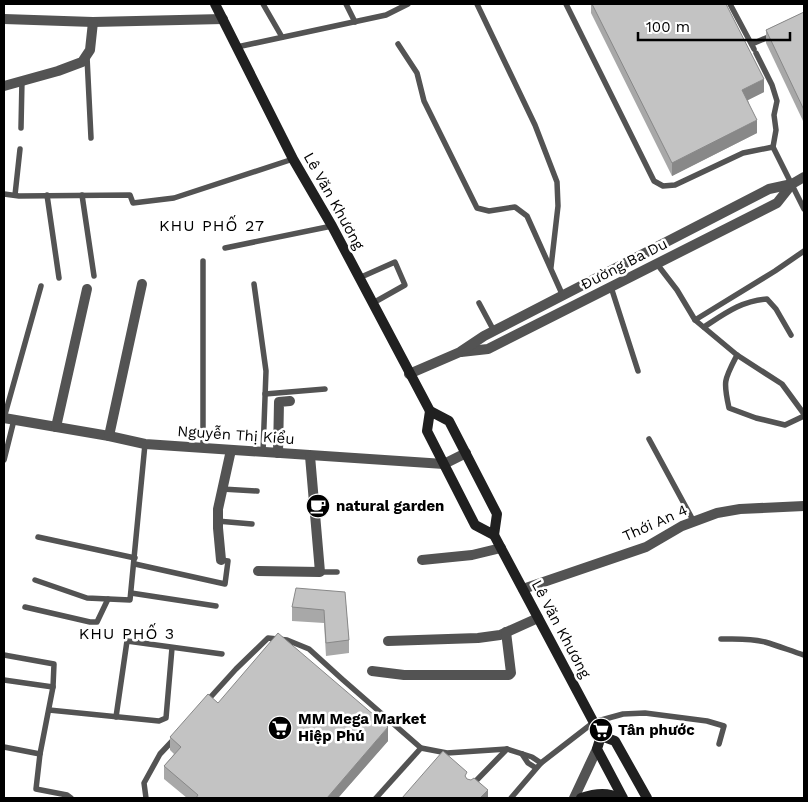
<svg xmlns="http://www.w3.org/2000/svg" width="808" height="802" viewBox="0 0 808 802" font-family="'Work Sans',sans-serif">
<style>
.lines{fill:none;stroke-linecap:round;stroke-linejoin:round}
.service{stroke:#535353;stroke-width:5.5}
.minor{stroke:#535353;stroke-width:10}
.secondary{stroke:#202020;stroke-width:10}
.wall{fill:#a8a8a8}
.shaded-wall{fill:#888}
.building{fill:#c3c3c3;stroke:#888}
.labels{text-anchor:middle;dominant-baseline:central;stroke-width:5;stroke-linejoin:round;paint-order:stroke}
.street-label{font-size:15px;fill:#000;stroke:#fff}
.poi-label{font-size:15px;font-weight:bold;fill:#000;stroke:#fff;text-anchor:start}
.neighbourhood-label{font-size:16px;letter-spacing:1px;fill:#000;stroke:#fff}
</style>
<rect width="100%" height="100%" fill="#fff"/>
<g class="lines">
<!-- service -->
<g class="service">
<path d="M263,4L282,37"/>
<path d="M346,4L355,22"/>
<path d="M477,4L535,125L557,182L558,206L551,267"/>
<path d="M566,4L654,181L663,186L675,185L743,153L773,147L804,209"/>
<path d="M730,4L754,49"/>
<path d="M398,44L417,73L424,101L477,208L489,211L515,207L527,216L563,296"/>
<path d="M752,44L773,35"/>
<path d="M237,47L386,15L408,4"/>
<path d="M756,53L772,85L777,101L774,115L776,130L773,147"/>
<path d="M87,57L91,138"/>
<path d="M21,128L22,80"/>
<path d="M4,194L19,196L130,195L133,203L174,198L293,159"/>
<path d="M15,195L20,149"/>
<path d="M47,195L59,278"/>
<path d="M82,195L94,276"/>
<path d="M225,248L332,226"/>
<path d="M657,264L677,290L695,320L737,355L782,384L804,414"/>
<path d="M359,278L395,262L405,285L373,303"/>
<path d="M254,284L266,371L263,452"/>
<path d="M611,287L638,371"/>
<path d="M479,303L494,331"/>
<path d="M695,320L775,271L804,251"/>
<path d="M704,327C724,314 743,300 767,299L776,309L791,335"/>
<path d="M737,355C724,380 723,381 729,408L756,418L785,425L804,416"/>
<path d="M265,394L325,389"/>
<path d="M4,418L41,286"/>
<path d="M649,439L694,522"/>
<path d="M203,447V261"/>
<path d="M4,460L14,420"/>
<path d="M222,489L257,491"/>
<path d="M217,521L252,524"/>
<path d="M38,537L135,558"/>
<path d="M135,564L225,584L228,561L221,560"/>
<path d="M320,572H337"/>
<path d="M35,580L87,598L130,600L145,444"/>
<path d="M131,593L216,606"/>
<path d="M25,607L90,622H97L108,599"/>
<path d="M721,639C735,639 751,638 765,642C779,646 791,651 804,655"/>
<path d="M4,655L54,664L53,687L40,754L36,789L67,795L71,798"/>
<path d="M4,680L53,687"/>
<path d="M207,701L236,669L268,638L287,640L309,649L342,679L421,748L447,753L507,749L532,757L541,763"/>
<path d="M49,710L159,721L166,718L172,648"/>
<path d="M116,717L127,641L222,654"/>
<path d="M4,747L40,754"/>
<path d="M522,754L528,763L536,768"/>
<path d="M472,785L507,749"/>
<path d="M146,798L144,783L160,754L175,738"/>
<path d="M376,798L421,748"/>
<path d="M511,798L541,763L594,722L623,714L645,713L707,721L724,726L719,744"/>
</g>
<!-- minor -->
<g class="minor">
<path d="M4,19L93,22L223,19"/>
<path d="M4,86L58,71L82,62L90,50L93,22"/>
<path d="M461,352L488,349L777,203L792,184"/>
<path d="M409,374L460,352L484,336L769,189L792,184L804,177"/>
<path d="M4,418L109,436L145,444L444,464L466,453"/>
<path d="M56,427L87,289"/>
<path d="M109,436L142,284"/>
<path d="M278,453L279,402L290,401"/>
<path d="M221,560L218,528V509L231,450"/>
<path d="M422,560L472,555L501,548"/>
<path d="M258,571L320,572L310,456"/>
<path d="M523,589L646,547L682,526L717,513L740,509L804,506"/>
<path d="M388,641L478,638L500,635L538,618"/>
<path d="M372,671L404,675H509L511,673L506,632"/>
<path d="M574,798L597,749"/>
</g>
<!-- secondary -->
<g class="secondary">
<path d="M215,4L293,159L332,226L430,411L449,421L497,514L494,535"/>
<path d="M430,411L427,431L475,525L494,535L601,736L597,749L623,798"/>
<path d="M601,736L615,741L647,798"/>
<path d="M581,798C593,794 607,791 618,798"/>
</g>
</g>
<!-- wall -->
<g class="wall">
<path d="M591,4H726L764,92L748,100L757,133L672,176L591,13Z"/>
<path d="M804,12V123L766,43V30Z"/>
<path d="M345,592L349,640V653L326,656L324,623L292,621V607Z"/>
<path d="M218,703L388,741L338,798H187L164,779V766L174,754L170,750V737Z"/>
</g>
<!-- shaded-wall -->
<g class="shaded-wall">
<path d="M764,79V92L742,103V90Z"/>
<path d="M757,120V133L672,176V163Z"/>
<path d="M388,727V741L338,798H327Z"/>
<path d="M488,790V798H480Z"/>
</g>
<!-- building -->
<g class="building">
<path d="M592,4H726L764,79L742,90L757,120L672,163Z"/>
<path d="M804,12V110L766,30Z"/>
<path d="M296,588L345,592L349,640L326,643L324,610L292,607Z"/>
<path d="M278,633L388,727L327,798H196L198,795L164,766L181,747L170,737L208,694L218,703Z"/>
<path d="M443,751L467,772L465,776L467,779L471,780L474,778L488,790L480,798H402Z"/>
</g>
<!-- icons -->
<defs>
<g id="cafe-disc" transform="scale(1.25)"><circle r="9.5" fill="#000" stroke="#fff"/><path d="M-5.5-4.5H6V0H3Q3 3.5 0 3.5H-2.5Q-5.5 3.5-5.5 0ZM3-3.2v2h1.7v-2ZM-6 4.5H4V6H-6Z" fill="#fff"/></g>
<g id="supermarket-disc" transform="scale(1.25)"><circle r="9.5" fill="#000" stroke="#fff"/><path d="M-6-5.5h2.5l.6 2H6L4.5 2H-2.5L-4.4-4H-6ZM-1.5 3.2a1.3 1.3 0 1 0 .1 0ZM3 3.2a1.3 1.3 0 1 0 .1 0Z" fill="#fff"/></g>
</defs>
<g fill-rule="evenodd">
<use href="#cafe-disc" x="318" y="506"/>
<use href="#supermarket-disc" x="280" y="728"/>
<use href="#supermarket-disc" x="601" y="730"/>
</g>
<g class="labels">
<!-- street labels -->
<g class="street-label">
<text transform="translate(334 201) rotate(61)">Lê Văn Khương</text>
<text transform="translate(624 264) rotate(-27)">Đường Ba Du</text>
<text transform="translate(236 435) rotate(4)">Nguyễn Thị Kiểu</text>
<text transform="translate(655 523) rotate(-24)">Thới An 4</text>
<text transform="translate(561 629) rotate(62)">Lê Văn Khương</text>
</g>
<!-- poi labels -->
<g class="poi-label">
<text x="336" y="506">natural garden</text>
<text x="298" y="719">MM Mega Market<tspan x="298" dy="17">Hiệp Phú</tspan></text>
<text x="618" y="730">Tân phước</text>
</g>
<!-- neighbourhood labels -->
<g class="neighbourhood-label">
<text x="212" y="225">KHU PHỐ 27</text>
<text x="127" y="633">KHU PHỐ 3</text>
</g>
</g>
<!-- border -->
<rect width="808" height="802" fill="none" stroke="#000000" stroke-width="10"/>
<!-- scale -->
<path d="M638 32v8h152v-8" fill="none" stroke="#000000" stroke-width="2.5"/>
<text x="646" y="32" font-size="15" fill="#000000" stroke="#ffffff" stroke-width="4" paint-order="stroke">100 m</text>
</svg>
